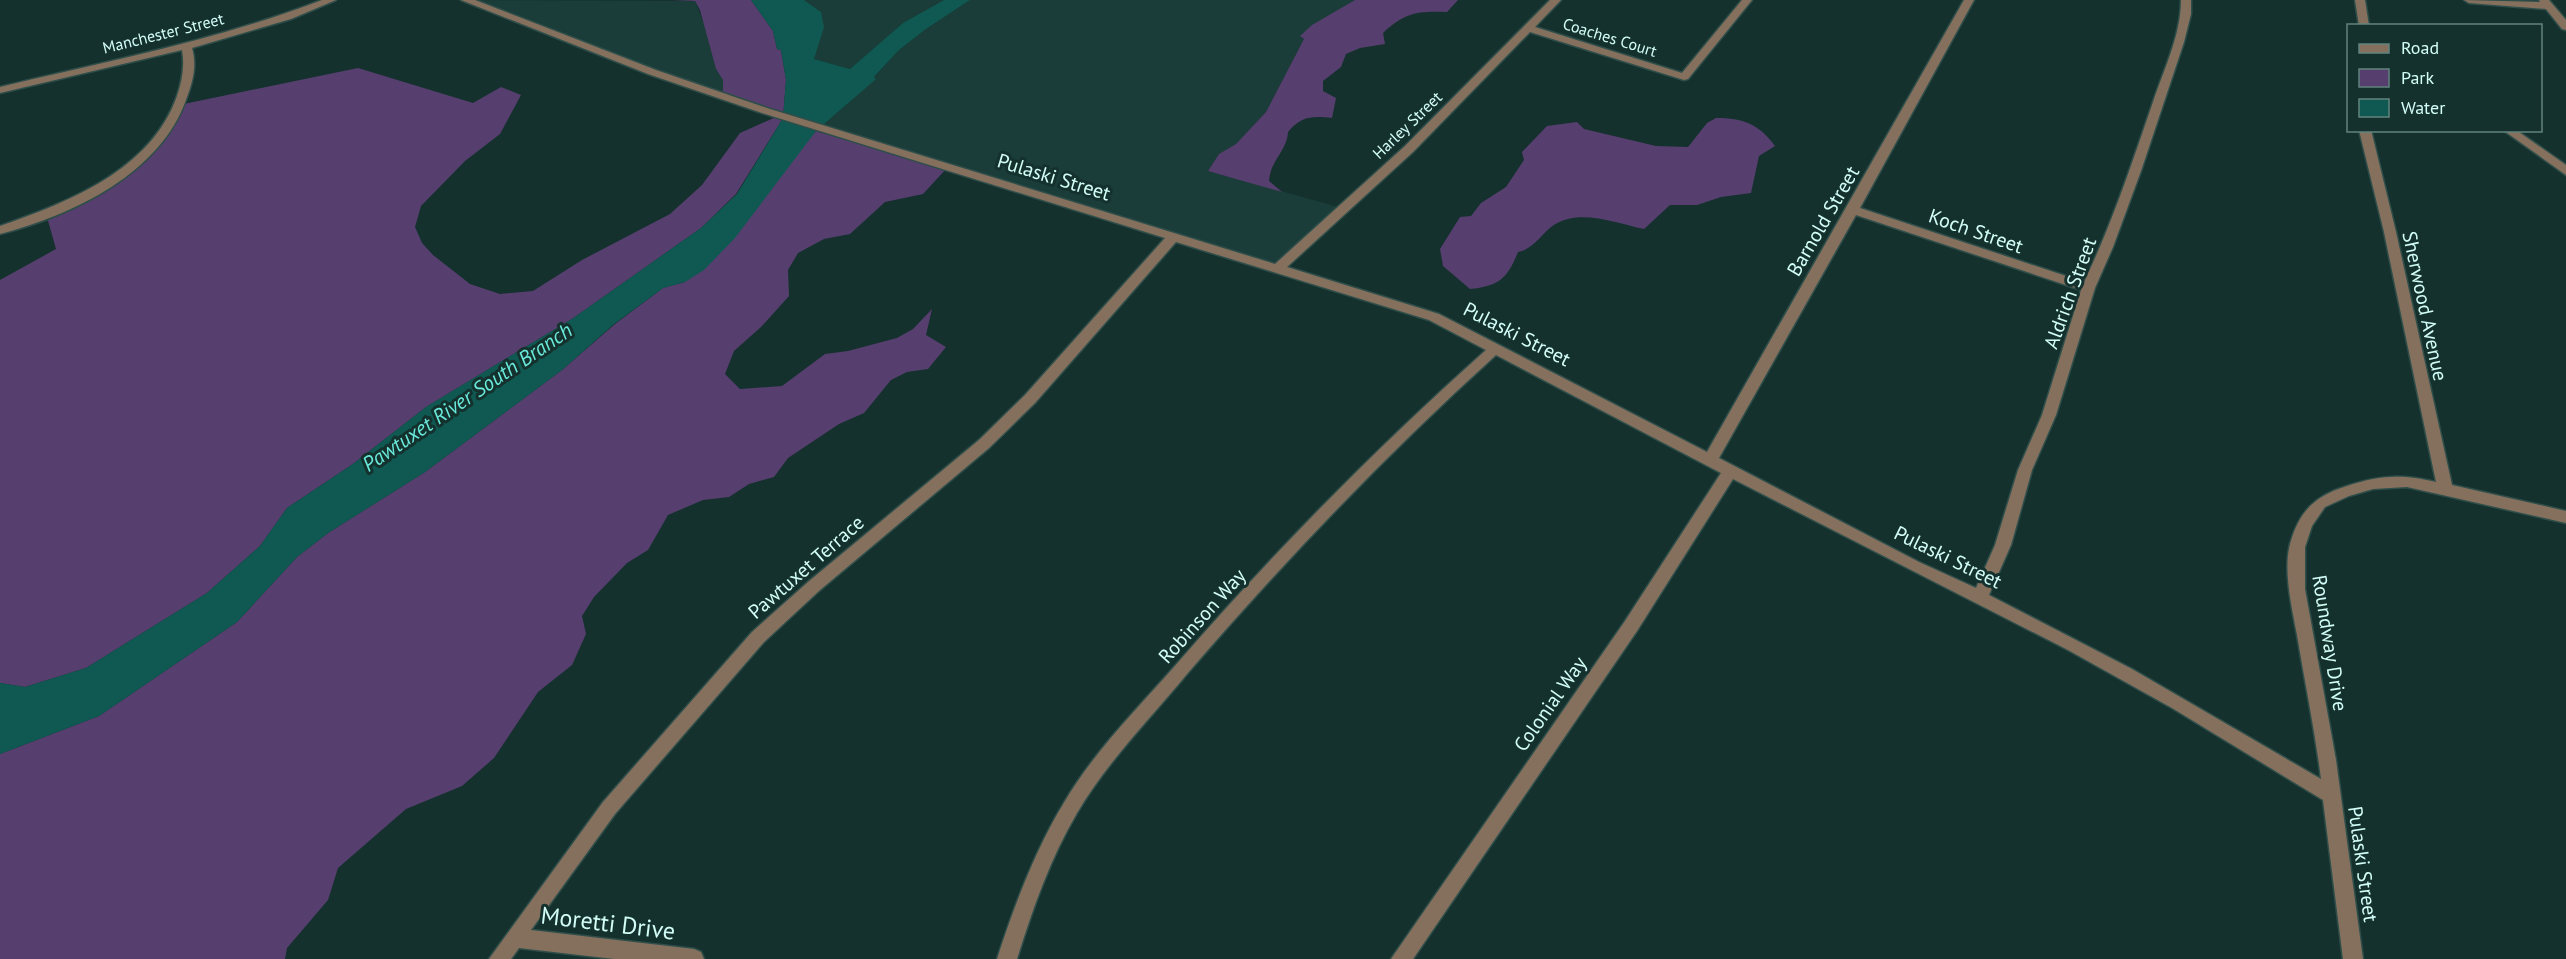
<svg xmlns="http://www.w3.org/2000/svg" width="2566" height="959" viewBox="0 0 2566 959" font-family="'PT Sans',sans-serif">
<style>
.built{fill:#1b3d39}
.green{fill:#563f6e}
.water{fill:#105952}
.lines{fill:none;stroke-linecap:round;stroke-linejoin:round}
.minor-casing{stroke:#2f4e4a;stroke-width:3}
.minor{fill:#84705d;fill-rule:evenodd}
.labels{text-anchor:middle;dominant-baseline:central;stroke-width:6;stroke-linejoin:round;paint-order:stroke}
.far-street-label{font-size:16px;fill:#d3fdf7;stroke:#14312e}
.street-label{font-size:20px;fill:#d3fdf7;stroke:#14312e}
.water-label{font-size:21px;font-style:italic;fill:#6aeadb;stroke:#14312e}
.near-street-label{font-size:24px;fill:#d3fdf7;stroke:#14312e}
</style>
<rect width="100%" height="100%" fill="#14312e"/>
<!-- built -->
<g class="built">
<path d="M462,0L695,1L707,32L716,69L724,80L723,97Z"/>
<path d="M804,0H944L903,23L850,69L814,59L821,12Z"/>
<path d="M970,0H1355L1301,37L1304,39L1266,112L1236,144L1219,154L1208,171L1342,208L1277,267L816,131L852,100L872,76L875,77L899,50L926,29Z"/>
</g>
<!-- green -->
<g class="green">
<path d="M672,0H751L773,31L777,49L781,50L786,80L783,118L736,194L701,228L572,319L426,407L353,464L287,508L260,546L207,593L86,668L25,687L0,683V280L56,249L47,217L149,150L179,105L358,68L473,103L501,87L521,95L500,134L465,161L421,206L415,227L422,243L433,255L470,284L500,294L533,291L582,260L670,214L702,185L740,133L778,116L723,97V80L716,69L700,10L695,1Z"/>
<path d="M1355,0H1458L1447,12C1418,11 1405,12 1383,33L1385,44L1360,48L1346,54L1341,67L1323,81V91L1336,98L1332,118C1311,116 1302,116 1288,132C1287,151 1270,161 1269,181L1282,192L1208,171L1219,154L1236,144L1266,112L1304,39L1300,36L1312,25Z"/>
<path d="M1716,118C1743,118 1759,124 1775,146L1759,156L1751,193L1721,197L1697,205H1670L1644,229C1615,223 1577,207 1551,227C1540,236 1533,249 1518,252C1507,279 1499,286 1470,289L1443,266L1440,249L1460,217L1471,216L1481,203L1506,187L1524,160L1522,152L1547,126L1577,122L1584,129L1656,146L1688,147L1707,123Z"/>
<path d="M816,131L946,169L923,194L885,202L850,234L824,239L798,253L788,270L789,296L761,327L734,351L725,374L740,389L782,386L825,354L848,351L897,338L913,329L932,309L926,335L946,347L928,369L907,372L891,380L864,413L839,424L788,458L774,477L749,484L729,497L703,500L668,515L648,550L627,563L594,597L582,616L586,634L572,665L538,692L494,758L462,786L406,809L338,868L328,900L287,948L285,959H0V754L99,716L237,622L297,557L328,533L425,472L562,370L615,324L663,288L685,282Z"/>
</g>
<!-- water -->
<path class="water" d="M751,0H804L821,12L824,27L814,59L850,69L903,23L944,0H970L926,29L899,50L874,77L876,79L816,131L735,238L704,270L685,282L663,288L614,324L562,370L425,472L328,533L297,557L237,622L99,716L0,754V683L25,687L86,668L207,593L260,546L287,508L353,464L426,407L572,319L701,228L737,194L783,118L786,80L781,50L777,49L773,31Z"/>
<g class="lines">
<!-- minor casing -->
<g class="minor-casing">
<g id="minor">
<path d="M322,0H336L291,19L192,48C197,65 193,81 187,97C162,173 73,215 0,234V226C69,202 151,170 177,96C182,81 185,66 182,50L0,93V87C108,61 218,40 322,0Z"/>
<path d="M461,0H475L656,70L770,109L1275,264L1405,146L1550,0H1561L1535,27L1682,73L1742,0H1752L1688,79L1684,80L1530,32L1413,152L1287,267L1439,314L1707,452L1964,0H1974L1860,208L2084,282C2112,224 2132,163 2153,102C2164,69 2181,35 2181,0H2191V14L2184,42L2141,171L2113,247L2095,288L2056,415L2032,470L2011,545L1989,595L2132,669L2321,779C2315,731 2305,683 2297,635C2292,609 2283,570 2290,544C2299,512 2314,496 2347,486C2380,475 2402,474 2436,482L2384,232L2359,130H2371L2396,232L2452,485L2566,511V523L2407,487L2373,489L2349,496L2325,507L2312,526L2305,547V589L2336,760L2363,959H2343L2323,800L2172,708L2068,650L1733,479L1637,631L1413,959H1391L1625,621L1721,473L1496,355C1386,455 1284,561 1187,674C1150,719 1107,762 1077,813C1050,859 1033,908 1017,959H997C1015,904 1035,850 1065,801C1094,752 1136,710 1174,667C1271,555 1375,449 1486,350L1429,320L1176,242L1035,403L989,448L820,590L764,642L615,814L531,930L694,949L701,952L704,959H614L519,948L511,959H489L603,802L752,632L808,582L979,440L1025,395L1165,238L762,113L648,74ZM1856,215L2081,290L2042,415L2018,470L1995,545L1976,588L1919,562L1719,458Z"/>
<path d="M2355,0H2365L2369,26H2359Z"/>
<path d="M2464,0L2540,2L2539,0H2549L2566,20V30L2562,29L2546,9L2469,3Z"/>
<path d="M2503,130H2516L2566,165V175Z"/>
</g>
</g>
<!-- minor -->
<use href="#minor" class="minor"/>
</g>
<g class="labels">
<!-- far-street labels -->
<g class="far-street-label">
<text transform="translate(163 33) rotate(-14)">Manchester Street</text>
<text transform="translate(1610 37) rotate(17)">Coaches Court</text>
<text transform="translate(1407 125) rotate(-44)">Harley Street</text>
</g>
<!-- street labels -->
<g class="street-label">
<text transform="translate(1054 177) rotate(17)">Pulaski Street</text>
<text transform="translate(1823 221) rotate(-60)">Barnold Street</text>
<text transform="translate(1976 231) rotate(19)">Koch Street</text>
<text transform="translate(2070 293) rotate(-70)">Aldrich Street</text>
<text transform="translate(2425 306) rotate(78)">Sherwood Avenue</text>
<text transform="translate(1517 334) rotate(27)">Pulaski Street</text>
<text transform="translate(1948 557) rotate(26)">Pulaski Street</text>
<text transform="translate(806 567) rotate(-41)">Pawtuxet Terrace</text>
<text transform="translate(1202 616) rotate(-48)">Robinson Way</text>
<text transform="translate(2330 643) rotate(81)">Roundway Drive</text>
<text transform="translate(1550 704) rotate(-55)">Colonial Way</text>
<text transform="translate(2363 864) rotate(82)">Pulaski Street</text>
</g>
<!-- water labels -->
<g class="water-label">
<text transform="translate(467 397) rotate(-34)">Pawtuxet River South Branch</text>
</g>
<!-- near-street labels -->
<g class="near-street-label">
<text transform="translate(608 923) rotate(7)">Moretti Drive</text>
</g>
</g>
<!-- legend -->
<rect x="2347" y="24" width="195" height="108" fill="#14312e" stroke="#60837e" stroke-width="1.5"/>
<rect x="2359" y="44" width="30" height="9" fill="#84705d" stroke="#60837e" stroke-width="1.5"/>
<text x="2401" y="54" font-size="18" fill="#d3fdf7">Road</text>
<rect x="2359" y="69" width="30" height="18" fill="#563f6e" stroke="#60837e" stroke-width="1.5"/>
<text x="2401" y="84" font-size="18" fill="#d3fdf7">Park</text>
<rect x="2359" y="99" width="30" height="18" fill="#105952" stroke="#60837e" stroke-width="1.5"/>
<text x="2401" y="114" font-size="18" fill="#d3fdf7">Water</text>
</svg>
